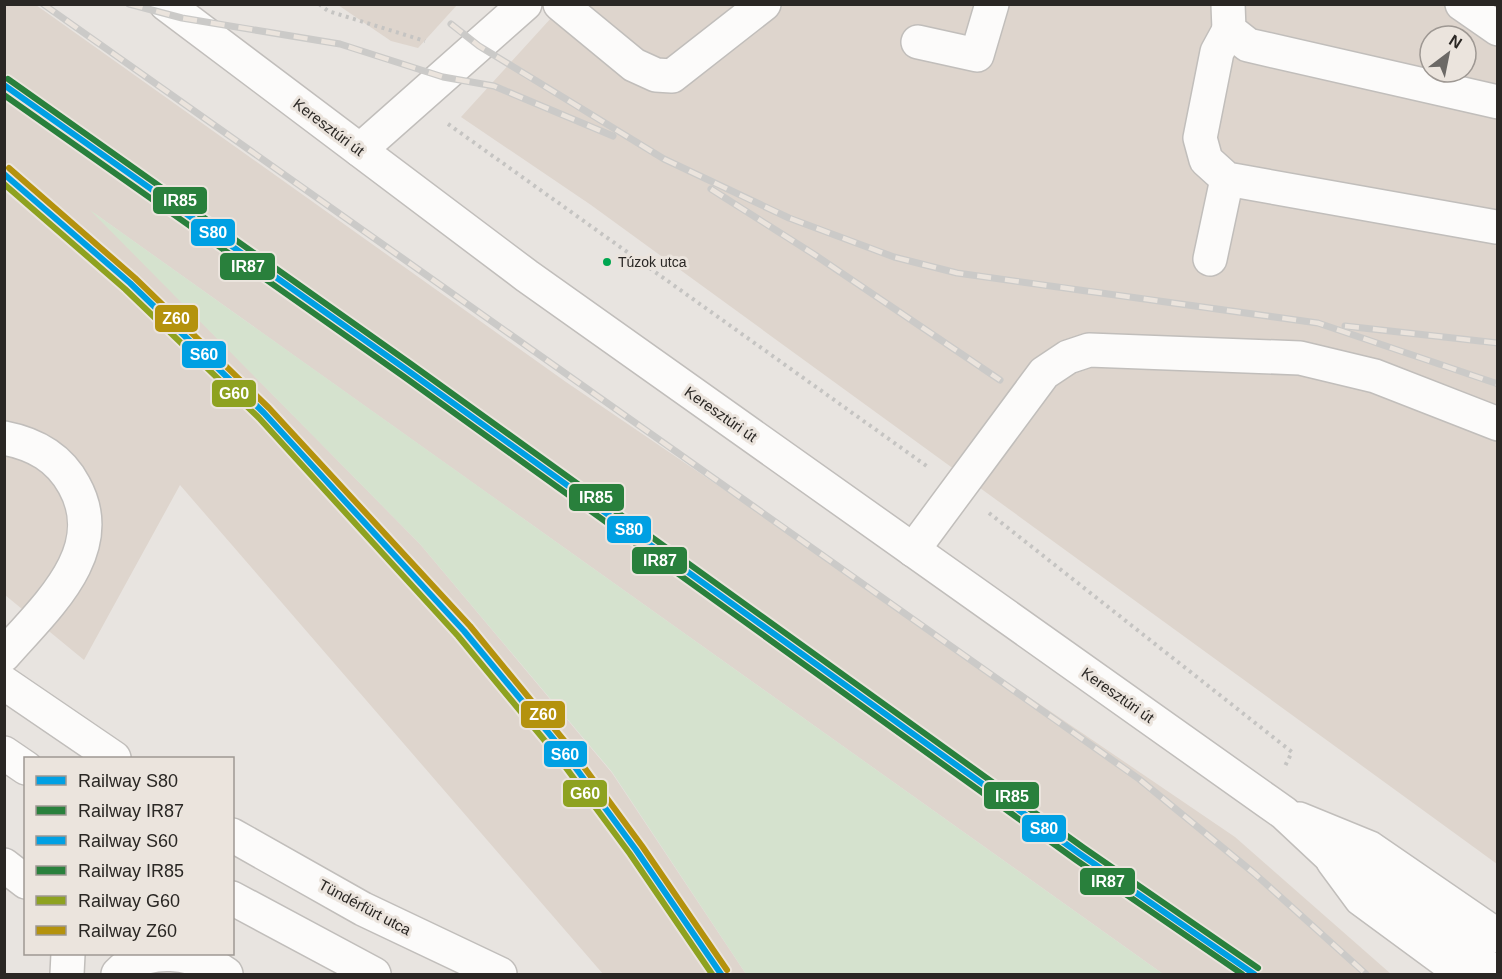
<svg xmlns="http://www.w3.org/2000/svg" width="1502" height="979" viewBox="0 0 1502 979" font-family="Helvetica,sans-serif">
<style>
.built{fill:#ded5cd;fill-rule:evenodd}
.green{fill:#d5e2ce}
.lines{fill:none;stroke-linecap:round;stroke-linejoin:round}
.minor-casing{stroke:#c1bebb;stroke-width:36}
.major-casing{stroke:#c1bebb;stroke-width:36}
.path{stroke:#c5c4c2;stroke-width:4;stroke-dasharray:3 4.5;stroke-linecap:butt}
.minor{stroke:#fcfbfa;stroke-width:33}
.major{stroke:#fcfbfa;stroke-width:33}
.rail-casing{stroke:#cbcac8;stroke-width:7}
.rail{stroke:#ebe4dd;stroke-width:4.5;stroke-dasharray:14;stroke-linecap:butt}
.rail-1-casing{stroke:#ebe4dd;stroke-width:10}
.rail-2-casing{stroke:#ebe4dd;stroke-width:10}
.rail-3-casing{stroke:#ebe4dd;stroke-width:10}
.rail-4-casing{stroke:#ebe4dd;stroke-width:10}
.rail-5-casing{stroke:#ebe4dd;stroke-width:10}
.rail-6-casing{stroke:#ebe4dd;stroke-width:10}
.rail-1{stroke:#00a0e3;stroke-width:6}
.rail-2{stroke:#29803c;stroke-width:6}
.rail-3{stroke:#00a0e3;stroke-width:6}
.rail-4{stroke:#29803c;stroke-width:6}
.rail-5{stroke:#8ea220;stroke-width:6}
.rail-6{stroke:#b4920d;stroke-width:6}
.bus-dot{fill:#00a651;stroke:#ebe4dd;stroke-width:2}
.labels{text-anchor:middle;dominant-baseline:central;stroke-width:6;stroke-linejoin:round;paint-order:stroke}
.bus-label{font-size:14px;fill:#2a2724;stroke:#ebe4dd;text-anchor:start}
.street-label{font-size:15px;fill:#2a2724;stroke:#ebe4dd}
.line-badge{stroke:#ebe4dd;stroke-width:2}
.badge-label{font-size:16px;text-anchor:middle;font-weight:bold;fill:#fff}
</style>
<rect width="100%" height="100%" fill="#e8e4e0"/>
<!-- built -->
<g class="built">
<path d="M4,5H36L566,382L1235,837L1391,974H1163L94,213L420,544L612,773L746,974H603L180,485L84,660L5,595Z"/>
<path d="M338,5H457L418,48L391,41Z"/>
<path d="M567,5H1497V864L591,205L461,117L552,17ZM1430,36H1466V72H1430Z"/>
</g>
<!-- green -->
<path class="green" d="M90,210L1163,974H746L612,772L420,544Z"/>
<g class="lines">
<!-- minor casing -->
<g class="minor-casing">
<g id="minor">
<path d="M560,4L634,65L656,75L672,76L764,4"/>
<path d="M1228,4L1229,30L1248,45L1498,102"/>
<path d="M1462,4L1498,29"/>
<path d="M1229,30L1217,52L1200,138L1206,160L1227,179L1496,227"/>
<path d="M918,42L977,55L992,4"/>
<path d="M360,150L525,4"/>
<path d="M1210,259L1227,179"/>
<path d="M4,438C35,444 59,457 74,485C111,551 45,608 4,655"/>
<path d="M913,550L1044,373L1068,357L1089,350L1300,358L1375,376L1498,424"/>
<path d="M4,683L114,758"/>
<path d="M232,835L363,909L500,974"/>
<path d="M1333,861L1361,899L1463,974"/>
<path d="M4,865L26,882"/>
<path d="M67,974L68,954"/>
<path d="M118,974C147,944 195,952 226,974"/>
</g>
</g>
<!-- major casing -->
<g class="major-casing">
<g id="major">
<path d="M166,4L527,276L1267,801L1284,813L1331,857L1497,974"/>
<path d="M4,753L26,768"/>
<path d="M1299,819L1370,848L1498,936"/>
<path d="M232,898L374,974"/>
</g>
</g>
<!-- path -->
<g class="path">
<path d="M319,4L328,11L425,41"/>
<path d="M448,124L928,467"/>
<path d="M989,513L1292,752L1284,768"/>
</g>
<!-- minor -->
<use href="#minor" class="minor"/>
<!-- major -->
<use href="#major" class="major"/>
<!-- rail casing -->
<g class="rail-casing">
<g id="rail">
<path d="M43,4L1139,779L1255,874L1366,974"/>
<path d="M129,4L182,18L340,44L443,77L494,86L613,136"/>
<path d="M451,24L479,46L664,159L789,218L894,257L957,273L1318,323L1498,384"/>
<path d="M711,189L815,255L1000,380"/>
<path d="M1345,326L1498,343"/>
</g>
</g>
<!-- rail -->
<use href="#rail" class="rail"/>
<!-- rail-1 casing -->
<g class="rail-1-casing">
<path id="rail-1" d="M4,85L407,370L1080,854L1254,974"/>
</g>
<!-- rail-2 casing -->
<g class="rail-2-casing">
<path id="rail-2" d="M4,95L403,376L1076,860L1242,974"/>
</g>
<!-- rail-3 casing -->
<g class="rail-3-casing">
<path id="rail-3" d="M4,174L130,283L264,413L464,631L561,748L636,850L721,974"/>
</g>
<!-- rail-4 casing -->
<g class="rail-4-casing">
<path id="rail-4" d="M8,79L411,364L1084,848L1258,968"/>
</g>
<!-- rail-5 casing -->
<g class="rail-5-casing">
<path id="rail-5" d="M4,184L125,289L259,418L458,636L555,753L630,854L712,974"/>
</g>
<!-- rail-6 casing -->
<g class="rail-6-casing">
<path id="rail-6" d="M9,168L135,278L269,408L470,626L567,744L642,846L727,970"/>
</g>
<!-- rail-1 -->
<use href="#rail-1" class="rail-1"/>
<!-- rail-2 -->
<use href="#rail-2" class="rail-2"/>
<!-- rail-3 -->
<use href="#rail-3" class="rail-3"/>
<!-- rail-4 -->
<use href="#rail-4" class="rail-4"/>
<!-- rail-5 -->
<use href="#rail-5" class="rail-5"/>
<!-- rail-6 -->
<use href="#rail-6" class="rail-6"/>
</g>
<!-- markers -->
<circle class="bus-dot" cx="607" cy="262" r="5"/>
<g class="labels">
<!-- bus labels -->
<g class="bus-label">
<text x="618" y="262">Túzok utca</text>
</g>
<!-- street labels -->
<g class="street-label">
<text transform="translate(329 127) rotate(37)">Keresztúri út</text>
<text transform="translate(721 414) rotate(35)">Keresztúri út</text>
<text transform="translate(1118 695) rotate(35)">Keresztúri út</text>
<text transform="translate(365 907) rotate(28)">Tündérfürt utca</text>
</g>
</g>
<g class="line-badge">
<rect x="152" y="186" width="56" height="29" rx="6" fill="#29803c"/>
<rect x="190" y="218" width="46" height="29" rx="6" fill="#00a0e3"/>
<rect x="219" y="252" width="57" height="29" rx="6" fill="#29803c"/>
<rect x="154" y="304" width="45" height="29" rx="6" fill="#b4920d"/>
<rect x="181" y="340" width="46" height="29" rx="6" fill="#00a0e3"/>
<rect x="211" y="379" width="46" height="29" rx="6" fill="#8ea220"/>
<rect x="568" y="483" width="57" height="29" rx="6" fill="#29803c"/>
<rect x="606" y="515" width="46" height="29" rx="6" fill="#00a0e3"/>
<rect x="631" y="546" width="57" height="29" rx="6" fill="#29803c"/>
<rect x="520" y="700" width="46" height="29" rx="6" fill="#b4920d"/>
<rect x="543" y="740" width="45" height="28" rx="6" fill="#00a0e3"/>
<rect x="562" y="779" width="46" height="29" rx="6" fill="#8ea220"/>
<rect x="983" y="781" width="57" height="29" rx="6" fill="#29803c"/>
<rect x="1021" y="814" width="46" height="29" rx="6" fill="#00a0e3"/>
<rect x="1079" y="867" width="57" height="29" rx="6" fill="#29803c"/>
</g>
<g class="badge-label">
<text x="180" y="206">IR85</text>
<text x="213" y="238">S80</text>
<text x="248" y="272">IR87</text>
<text x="176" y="324">Z60</text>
<text x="204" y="360">S60</text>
<text x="234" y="399">G60</text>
<text x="596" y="503">IR85</text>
<text x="629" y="535">S80</text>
<text x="660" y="566">IR87</text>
<text x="543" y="720">Z60</text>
<text x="565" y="760">S60</text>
<text x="585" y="799">G60</text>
<text x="1012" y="802">IR85</text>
<text x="1044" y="834">S80</text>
<text x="1108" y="887">IR87</text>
</g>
<!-- border -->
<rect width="1502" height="979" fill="none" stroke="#2a2724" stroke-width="12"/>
<!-- legend -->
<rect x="24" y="757" width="210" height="198" fill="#ebe4dd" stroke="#9e9893" stroke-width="1.5"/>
<rect x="36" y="776" width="30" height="9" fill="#00a0e3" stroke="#9e9893" stroke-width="1.5"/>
<text x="78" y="787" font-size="18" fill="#2a2724">Railway S80</text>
<rect x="36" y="806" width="30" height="9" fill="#29803c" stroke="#9e9893" stroke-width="1.5"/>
<text x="78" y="817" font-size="18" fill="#2a2724">Railway IR87</text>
<rect x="36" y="836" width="30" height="9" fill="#00a0e3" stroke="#9e9893" stroke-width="1.5"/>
<text x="78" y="847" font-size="18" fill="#2a2724">Railway S60</text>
<rect x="36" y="866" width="30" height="9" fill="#29803c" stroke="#9e9893" stroke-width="1.5"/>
<text x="78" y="877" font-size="18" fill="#2a2724">Railway IR85</text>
<rect x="36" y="896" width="30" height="9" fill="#8ea220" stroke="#9e9893" stroke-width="1.5"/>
<text x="78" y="907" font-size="18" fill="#2a2724">Railway G60</text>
<rect x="36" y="926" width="30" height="9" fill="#b4920d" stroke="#9e9893" stroke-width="1.5"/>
<text x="78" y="937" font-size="18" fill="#2a2724">Railway Z60</text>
<!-- north arrow -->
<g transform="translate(1448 54) rotate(32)"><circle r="28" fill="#ebe4dd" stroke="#9e9893" stroke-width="1.5"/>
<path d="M0-4.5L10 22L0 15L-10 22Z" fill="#6c6966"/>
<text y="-9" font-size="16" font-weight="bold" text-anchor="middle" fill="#2a2724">N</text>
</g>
</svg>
